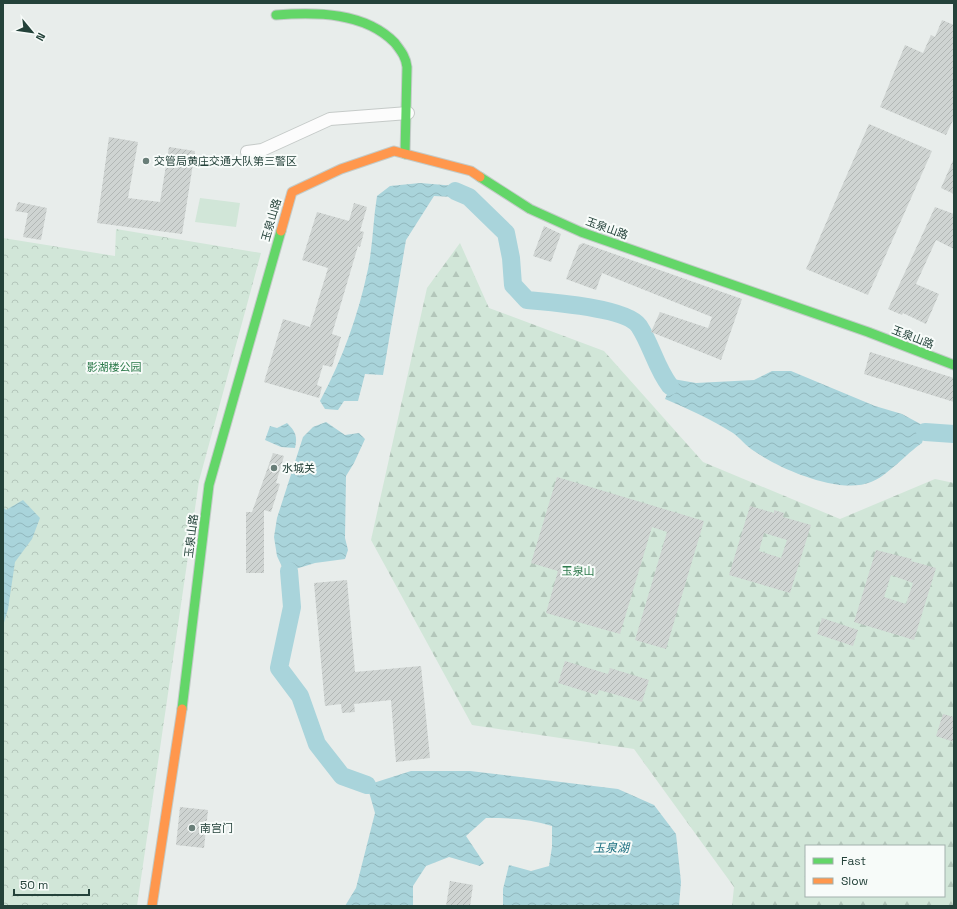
<svg xmlns="http://www.w3.org/2000/svg" width="957" height="909" viewBox="0 0 957 909" font-family="'Space Grotesk','Noto Sans SC',sans-serif">
<style>
.grass{fill:#d1e6d8}
.forest{fill:url(#forest-firs);fill-rule:evenodd}
.park{fill:url(#park-crowns)}
.water{fill:url(#water-waves)}
.lines{fill:none;stroke-linecap:round;stroke-linejoin:round}
.river{stroke:#a9d4db;stroke-width:18}
.building{fill:url(#building-hatch);fill-rule:evenodd}
.street-casing{stroke:#c5cac8;stroke-width:14}
.fast-casing{stroke:#c3cbc8;stroke-width:11}
.slow-casing{stroke:#c3cbc8;stroke-width:11}
.street{stroke:#fcfcfc;stroke-width:12}
.fast{stroke:#63d668;stroke-width:9}
.slow{stroke:#ff974d;stroke-width:9}
.poi-dot{fill:#697e78;stroke:#f7fbf9;stroke-width:1.5}
.labels{text-anchor:middle;dominant-baseline:central;stroke-width:4;stroke-linejoin:round;paint-order:stroke}
.poi-label{font-size:11px;fill:#24423a;stroke:#f7fbf9;text-anchor:start}
.street-label{font-size:11px;fill:#24423a;stroke:#f7fbf9}
.park-label{font-size:11px;fill:#2d7a4b;stroke:#f7fbf9}
.water-label{font-size:12px;font-style:italic;fill:#1c6f80;stroke:#f7fbf9}
</style>
<defs>
<pattern id="forest-firs" width="22" height="20" patternUnits="userSpaceOnUse"><rect width="22" height="20" fill="#d1e6d8"/><path d="M5 1l3.5 6h-7zM16 11l3.5 6h-7z" fill="#b3c6ba"/></pattern>
<pattern id="park-crowns" width="20" height="18" patternUnits="userSpaceOnUse"><rect width="20" height="18" fill="#d1e6d8"/><path d="M2 6a3 3 0 1 1 6 0M12 15a3 3 0 1 1 6 0" fill="none" stroke="#b3c6ba"/></pattern>
<pattern id="water-waves" width="16" height="10" patternUnits="userSpaceOnUse"><rect width="16" height="10" fill="#a9d4db"/><path d="M0 5q4-4 8 0t8 0" fill="none" stroke="#91b7bd"/></pattern>
<pattern id="building-hatch" width="6" height="6" patternUnits="userSpaceOnUse"><rect width="6" height="6" fill="#cfd4d2"/><path d="M-1 1l2-2M0 6l6-6M5 7l2-2" fill="none" stroke="#b2b7b5"/></pattern>
</defs>
<rect width="100%" height="100%" fill="#e8edeb"/>
<!-- grass -->
<path class="grass" d="M200,198L240,203L236,227L195,222Z"/>
<!-- forest -->
<path class="forest" d="M460,243L489,308L604,351L703,462L840,519L935,479L954,483V906H732L734,887L634,749L472,725L371,540L427,288ZM806,846H944V896H806Z"/>
<!-- park -->
<path class="park" d="M116,229L261,253L199,481L137,906H3V238L115,256Z"/>
<!-- water -->
<g class="water">
<path d="M420,183L456,186L453,197L434,196L406,240L383,375L365,374L358,401H344L338,410L325,409L320,401C343,358 358,316 368,269C373,245 373,220 377,196L390,186Z"/>
<path d="M772,371H791L875,406L902,414L926,427L922,443C907,453 886,477 871,482C840,495 780,469 754,451C746,446 740,438 733,433C711,419 688,409 665,399L673,379L696,383L754,380Z"/>
<path d="M326,422L345,435L359,433L365,439L354,463L346,476L345,538L348,550L345,559L315,563L289,571L283,569L277,556L274,537L277,518L303,437L313,427Z"/>
<path d="M287,423C295,431 298,436 295,448L281,447L265,440L270,426L277,428Z"/>
<path d="M23,500L40,518L32,539L15,562L8,609L3,626V507L6,510Z"/>
<path d="M411,771H470L618,789L654,805L676,834L681,882L679,906H503V889L509,865L531,871L549,866L552,847V826C530,819 509,818 486,818L466,836L484,863L480,866L449,857L426,866L413,886V906H345L356,888L375,813L367,785Z"/>
</g>
<g class="lines">
<!-- river -->
<g class="river">
<path d="M455,191L469,197L506,233L511,258L513,285L527,300C550,302 627,308 639,326C652,346 656,368 670,386"/>
<path d="M925,432L954,434"/>
<path d="M289,571L292,607L279,668L300,696L317,744L342,776L367,785"/>
</g>
</g>
<!-- building -->
<g class="building">
<path d="M942,20L954,25V118L946,135L880,107L905,45L923,53L931,35L935,37Z"/>
<path d="M869,124L932,151L868,295L806,269Z"/>
<path d="M109,137L138,142L128,198L160,202L169,147L195,151L182,234L97,223Z"/>
<path d="M954,158V194L941,188Z"/>
<path d="M18,202L47,208L41,240L23,237L28,213L15,211Z"/>
<path d="M354,203L367,207L360,231L364,232L360,247L358,246L332,334L341,337L332,367L323,365L317,385L322,387L319,398L264,382L283,319L310,327L328,268L302,260L317,212L349,221Z"/>
<path d="M935,207L954,214V249L936,240L916,284L939,294L926,324L903,313L902,315L888,309Z"/>
<path d="M544,226L561,234L551,262L533,256Z"/>
<path d="M583,243L742,299L721,360L651,332L660,312L708,328L712,317L602,273L596,290L566,279L579,245Z"/>
<path d="M870,352L954,378V402L864,374Z"/>
<path d="M273,453L284,456L276,483L280,484L271,512L264,510V573H246V512H252Z"/>
<path d="M557,477L704,521L666,649L635,640L667,532L652,527L620,634L546,613L558,571L531,563Z"/>
<path d="M750,506L774,513V510L784,513L783,517L811,525L790,593L729,575ZM764,533L787,540L781,558L759,551Z"/>
<path d="M876,550L912,559L911,561L936,568L914,640L854,622ZM891,575L913,583L906,604L884,597Z"/>
<path d="M347,580L355,672L421,666L430,758L396,762L391,700L354,704L355,712L342,713L341,704L325,706L314,583Z"/>
<path d="M822,618L858,630L853,646L817,634Z"/>
<path d="M565,661L608,674L610,668L649,680L642,702L599,690L597,695L558,683Z"/>
<path d="M943,714L954,717V742L936,736Z"/>
<path d="M180,807L208,810L204,848L176,845Z"/>
<path d="M450,881L473,885L470,906H446Z"/>
</g>
<g class="lines">
<!-- street casing -->
<g class="street-casing">
<path id="street" d="M247,152L262,150L330,119L408,113"/>
</g>
<!-- fast casing -->
<g class="fast-casing">
<g id="fast">
<path d="M276,15C316,12 365,12 395,43C401,51 406,57 407,67L405,154"/>
<path d="M480,177L530,209L581,232L868,332L954,365"/>
<path d="M182,709L209,485L281,231"/>
</g>
</g>
<!-- slow casing -->
<g class="slow-casing">
<g id="slow">
<path d="M281,231L292,192L341,169L394,151L471,171L480,177"/>
<path d="M152,906L182,709"/>
</g>
</g>
<!-- street -->
<use href="#street" class="street"/>
<!-- fast -->
<use href="#fast" class="fast"/>
<!-- slow -->
<use href="#slow" class="slow"/>
</g>
<!-- markers -->
<g class="poi-dot">
<circle cx="146" cy="161" r="4"/>
<circle cx="274" cy="468" r="4"/>
<circle cx="192" cy="828" r="4"/>
</g>
<g class="labels">
<!-- poi labels -->
<g class="poi-label">
<text x="154" y="161">交管局黄庄交通大队第三警区</text>
<text x="282" y="468">水城关</text>
<text x="200" y="828">南宫门</text>
</g>
<!-- street labels -->
<g class="street-label">
<text transform="translate(271 220) rotate(-74)">玉泉山路</text>
<text transform="translate(607 228) rotate(20)">玉泉山路</text>
<text transform="translate(913 337) rotate(21)">玉泉山路</text>
<text transform="translate(191 536) rotate(-83)">玉泉山路</text>
</g>
<!-- park labels -->
<g class="park-label">
<text x="114" y="367">影湖楼公园</text>
<text x="578" y="571">玉泉山</text>
</g>
<!-- water labels -->
<g class="water-label">
<text x="611" y="848">玉泉湖</text>
</g>
</g>
<!-- border -->
<rect width="957" height="909" fill="none" stroke="#24423a" stroke-width="8"/>
<!-- legend -->
<rect x="805" y="845" width="140" height="52" fill="#f7fbf9" stroke="#a3b1ad"/>
<rect x="813" y="858" width="20" height="6" fill="#63d668" stroke="#a3b1ad"/>
<text x="841" y="865" font-size="12" fill="#24423a">Fast</text>
<rect x="813" y="878" width="20" height="6" fill="#ff974d" stroke="#a3b1ad"/>
<text x="841" y="885" font-size="12" fill="#24423a">Slow</text>
<!-- north arrow -->
<g transform="translate(32 32) rotate(119)" stroke="#f7fbf9" stroke-width="3" paint-order="stroke">
<path d="M0-3L7 15L0 10L-7 15Z" fill="#24423a"/>
<text y="-6" font-size="11" font-weight="bold" text-anchor="middle" fill="#24423a">N</text>
</g>
<!-- scale -->
<path d="M14 889v6h75v-6" fill="none" stroke="#24423a" stroke-width="2"/>
<text x="20" y="889" font-size="12" fill="#24423a" stroke="#f7fbf9" stroke-width="3" paint-order="stroke">50 m</text>
</svg>
